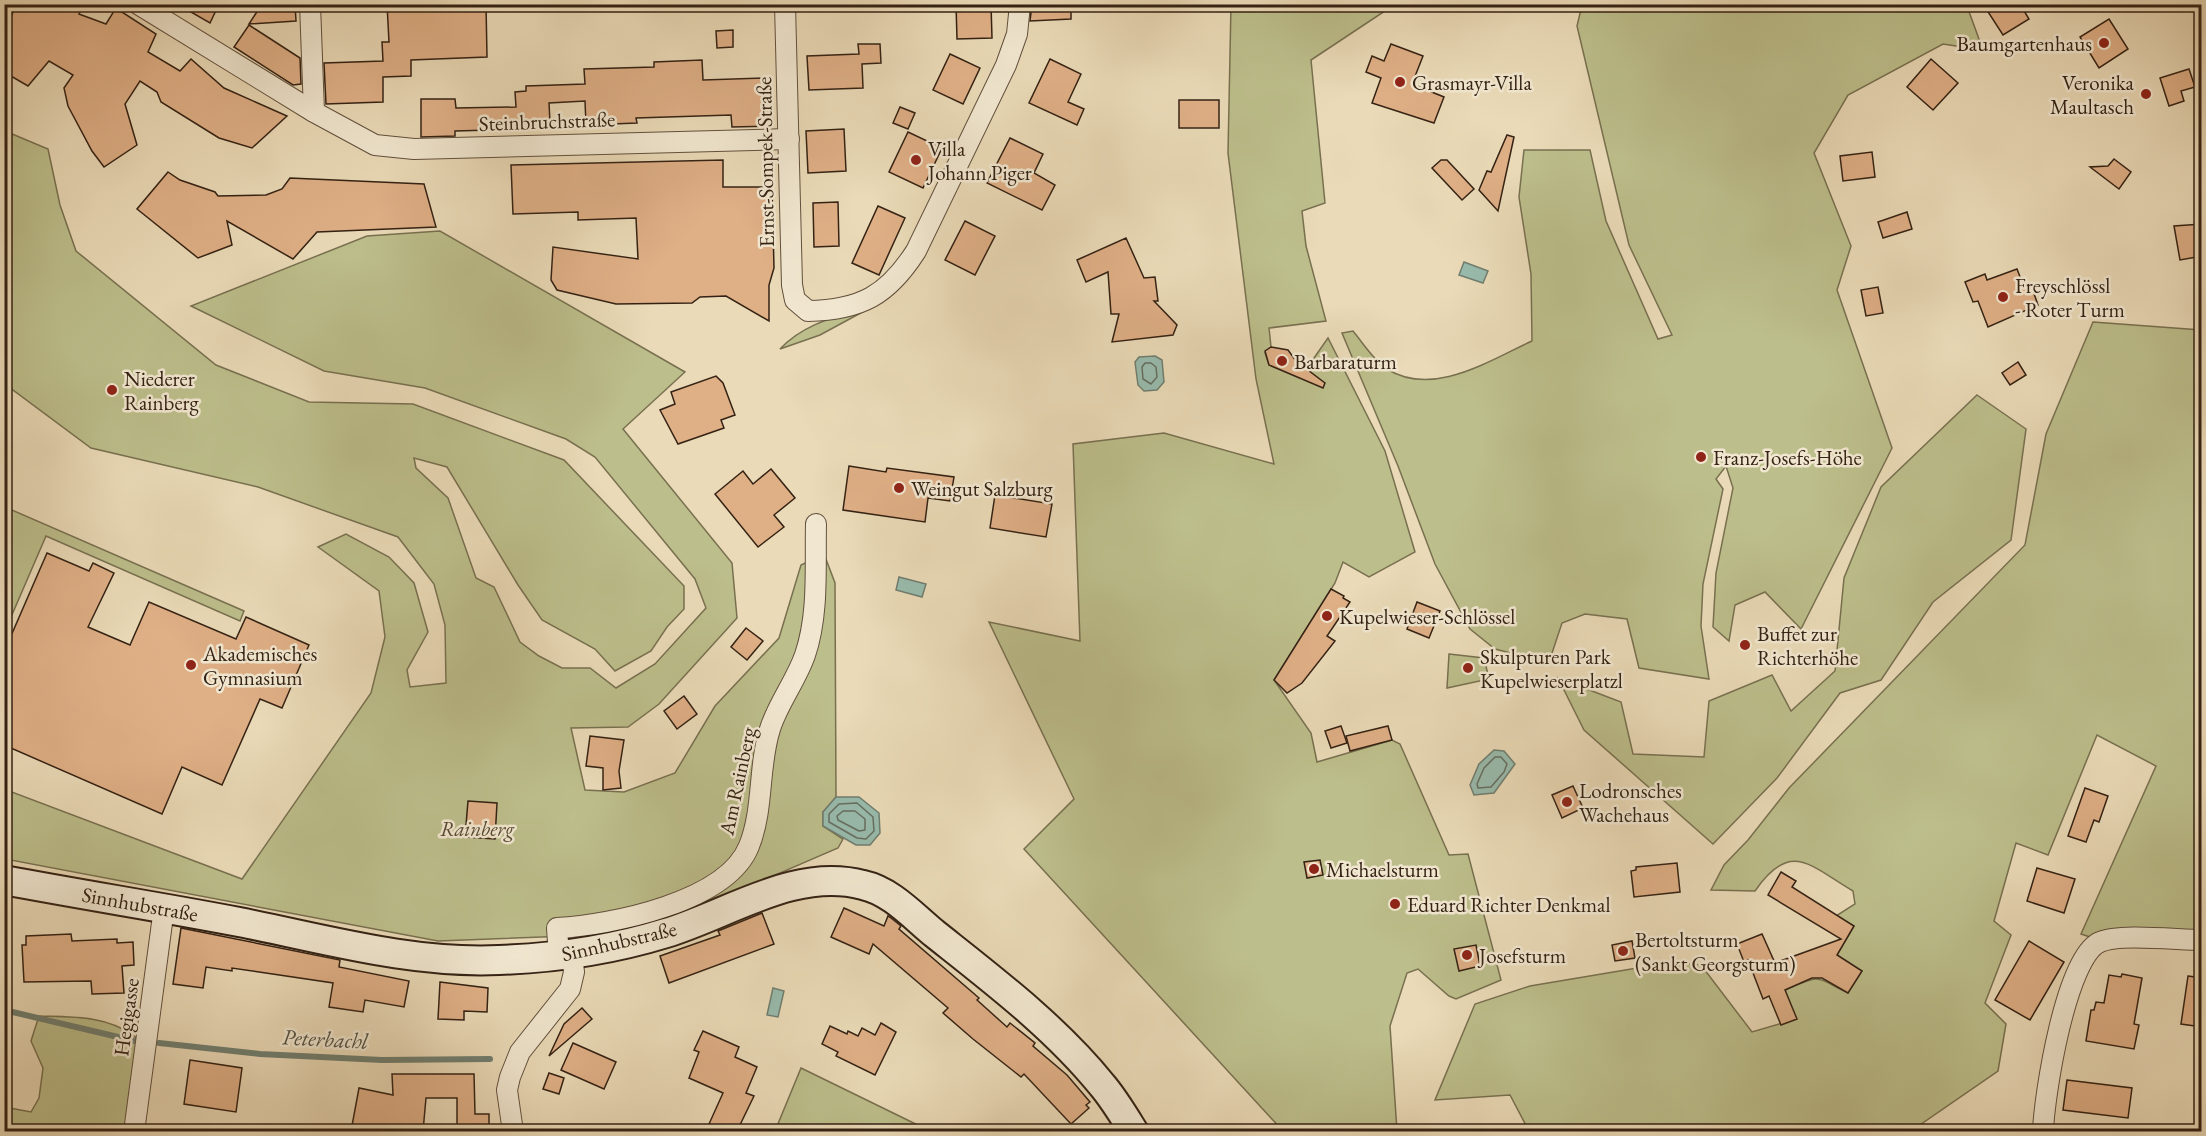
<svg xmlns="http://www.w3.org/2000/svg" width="2206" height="1136" viewBox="0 0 2206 1136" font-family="'EB Garamond',serif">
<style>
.green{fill:#bcbe8b;stroke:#787050;stroke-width:1.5}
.water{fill:#98bbad;stroke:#707e70;stroke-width:1.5}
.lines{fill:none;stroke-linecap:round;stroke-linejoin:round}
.shore{stroke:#666e60;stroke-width:1.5}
.stream{stroke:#707e70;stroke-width:6}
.building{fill:#dfaf86;stroke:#342214;stroke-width:1.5}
.street-casing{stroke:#62503d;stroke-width:22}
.secondary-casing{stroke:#342214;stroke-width:32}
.street{stroke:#f1e7d0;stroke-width:20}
.secondary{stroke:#f1e7d0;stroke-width:28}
.poi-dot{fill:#8f2418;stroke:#f1e7d0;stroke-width:2}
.labels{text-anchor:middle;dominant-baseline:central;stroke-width:5;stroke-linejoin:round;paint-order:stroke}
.poi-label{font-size:21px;fill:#342214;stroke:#f1e7d0;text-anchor:start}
.street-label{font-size:21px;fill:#342214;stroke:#f1e7d0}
.park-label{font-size:21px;font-style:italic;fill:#564932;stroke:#f1e7d0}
.water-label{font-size:22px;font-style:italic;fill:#525042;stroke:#f1e7d0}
</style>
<rect width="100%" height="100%" fill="#eadab7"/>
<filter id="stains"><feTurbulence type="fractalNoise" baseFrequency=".00333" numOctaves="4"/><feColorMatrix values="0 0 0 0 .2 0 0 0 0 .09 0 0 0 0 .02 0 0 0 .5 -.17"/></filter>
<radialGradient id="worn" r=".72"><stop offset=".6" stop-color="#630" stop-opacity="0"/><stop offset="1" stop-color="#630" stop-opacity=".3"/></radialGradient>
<!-- green -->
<g class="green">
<path d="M1231,5H1394L1311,60L1325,203L1302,211L1306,246L1326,321L1269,328L1271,347L1265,353L1269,365L1300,378L1328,338L1385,451L1415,552L1369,577L1343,562L1335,583L1274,680L1311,733L1317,762L1392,740L1400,744L1449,855L1468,854L1501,980L1456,999L1449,996L1418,969L1407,973L1390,1026L1397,1131H1283L1024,849L1074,799L989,622L1080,641L1073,444L1164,433L1274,464L1256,379L1228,153Z"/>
<path d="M1582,5H1969L1967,6L1983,50L1943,44L1848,95L1814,153L1851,246L1837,290L1892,448L1801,629L1765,592L1735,605L1729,641L1713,627L1716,573L1733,488L1726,466L1716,479L1723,489L1703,584L1701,626L1709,679L1639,668L1627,619L1585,614L1562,623L1551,656L1542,661L1495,649L1470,629L1435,564L1398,466L1342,333L1353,331C1363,343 1374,361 1387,369C1433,398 1490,360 1532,341L1531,274L1519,197L1524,150H1590L1606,221L1658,339L1672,335L1629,245L1577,26Z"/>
<path d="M5,131L48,149L60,205L76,251L216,365L309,402L413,404L564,460L684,586V609L667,627L651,651L615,671L595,649L542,620L518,585L447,467L414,458L416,468L448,498L476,578L494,587L520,642L539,656L562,668H590L616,688L655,664L706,608L695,579L595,457L566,439L425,388L324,371L191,306L367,236L440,231L685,372L623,429L732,563L737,618L659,704L628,727L571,728L585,790L624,792L675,773L715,706L779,638L801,565L824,554L835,583L836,797L823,812V826L843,839L838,848L692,911L596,935L438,941L5,859L4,789L242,879L371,693L385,637L379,591L318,547L346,534L389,557L414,583L428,632L407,670L410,687L446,683L445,625L434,584L398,537L258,487L91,448L5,384Z"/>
<path d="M881,302L820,335L780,349C807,320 846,315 881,302Z"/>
<path d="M2093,322L2201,330V949L2120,947L2081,934L2156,766L2097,735L2048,855L2016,843L1994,921L2011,935L1985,1003L2006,1024L1998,1071L1911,1131H1529L1510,1095L1435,1100L1475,1004L1530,986L1673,962L1701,965L1752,1032L1796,1019L1785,990C1823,974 1813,976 1848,993L1862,971L1837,955L1854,926L1836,916L1855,904L1853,891C1810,866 1791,839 1755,891L1711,890L1724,865L1748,840L1789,788L2025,545L2046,434Z"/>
<path d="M1977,395L2026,429L2011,540L1933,602L1881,680L1840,693L1777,778L1713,844L1584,730L1558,678L1621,702L1633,754L1704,757L1709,701L1772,675L1791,711L1835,671L1844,578L1881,487Z"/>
<path d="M5,507L244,611L240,621L46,536L5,631Z"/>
<path d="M1449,654L1484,658L1489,679L1447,688Z"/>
<path d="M39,1016C70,1017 107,1015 134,1036C141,1041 146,1051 151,1058L126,1131H5L4,1107L31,1112L39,1098L43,1068L31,1041Z"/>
<path d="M801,1068L930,1131H775Z"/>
</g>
<!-- water -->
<g class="water">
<path d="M1464,262L1488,271L1483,283L1459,275Z"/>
<path d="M1155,356L1162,360L1164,382L1157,390L1144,391L1138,385L1135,362L1139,357Z"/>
<path d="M899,577L926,584L922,597L896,590Z"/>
<path d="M1494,750L1504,751L1515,764L1494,793L1474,795L1470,785L1479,764Z"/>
<path d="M836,797H859L879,813L880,833L870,845H856L823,826V812Z"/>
<path d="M773,988L784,991L778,1017L767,1015Z"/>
</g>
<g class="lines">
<!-- shore -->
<g class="shore">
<path d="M1145,363H1151L1156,367L1157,377L1151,384L1143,379L1142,367Z"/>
<path d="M1495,757H1501L1507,764L1504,772L1491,787L1478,788L1477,784L1484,768Z"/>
<path d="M857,803L873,817L874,831L866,839L857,838L829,822V814L839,804Z"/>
<path d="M843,811H855L865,819V830L859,831L838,820L837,816Z"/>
</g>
<!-- stream -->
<g class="stream">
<path d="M4,1010L135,1041"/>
<path d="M159,1043L260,1054L382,1060L490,1059"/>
</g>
</g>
<!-- building -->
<g class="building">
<path d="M17,4H84L79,14L106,24L114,11L122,12L156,34L148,52L180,71L191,59L224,88L287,116L252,148L219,138L161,102L157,92L140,81L125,104L137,145L104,167L92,151L68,106L64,88L73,75L49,61L28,86L4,72V31Z"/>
<path d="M177,4H219L210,23Z"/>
<path d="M262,4H295L296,21L249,24Z"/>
<path d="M387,4H486L487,57L411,60V76L383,77V102L326,104L324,63L383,61L382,42H389Z"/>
<path d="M956,4H991L992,38L957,39Z"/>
<path d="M1032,4H1071V19L1030,21Z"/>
<path d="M1983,4H2020L2029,19L2003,35Z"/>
<path d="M2109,19L2128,49L2099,68L2080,37Z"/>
<path d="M249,25L300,58L301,84L293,85L234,47Z"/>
<path d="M733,30V47L717,48L716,31Z"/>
<path d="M858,44H880L881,63L862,64L863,88L809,90L807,56L859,54Z"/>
<path d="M1391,44L1423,56L1412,84L1444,97L1434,123L1372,103L1381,78L1366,72L1372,56L1384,61Z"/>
<path d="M950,54L980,68L963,104L933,90Z"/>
<path d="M1050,59L1081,74L1068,102L1084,109L1077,125L1029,103Z"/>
<path d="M1931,59L1958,83L1933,110L1907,87Z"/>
<path d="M702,60L703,80L767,78L769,126L732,127L731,115L636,118L637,123L586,125L585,101L549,103L550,122L491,125V130L455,131V136L421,137V99H455L456,108L516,107L515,92L526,91V86L585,84L584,69L654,67V62Z"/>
<path d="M2189,69L2195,87L2181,91L2184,101L2169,106L2160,78Z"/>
<rect x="1179" y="100" width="40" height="28"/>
<path d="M900,107L915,113L908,129L893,123Z"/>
<path d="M844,129L846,171L808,173L806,131Z"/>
<path d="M908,132L942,148L923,188L889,172Z"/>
<path d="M1507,135L1514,137L1498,211L1479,190L1487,171L1491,172Z"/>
<path d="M1010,138L1043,154L1034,173L1055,185L1042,210L987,183Z"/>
<path d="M1872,152L1875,177L1843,181L1840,156Z"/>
<path d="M2114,159L2131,172L2119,189L2090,167L2108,166Z"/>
<path d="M723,160V187H772L774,268L769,285V321L726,296L700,297L692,303L616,304L557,290L551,280L553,247L638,259L636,218L578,220V212L513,214L511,165Z"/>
<path d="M1441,160H1447L1474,189L1462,200L1432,168Z"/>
<path d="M168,172L180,180L215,192L218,196L266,195L282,189L290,178L424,184L436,227L317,232L293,259L227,221L232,245L198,258L137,209Z"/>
<path d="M838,202L839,246L814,247L813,203Z"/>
<path d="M878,206L905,218L879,275L852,263Z"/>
<path d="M1907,212L1912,229L1883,238L1878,222Z"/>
<path d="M965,221L995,236L975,275L945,260Z"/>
<path d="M2202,224V256L2180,260L2174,226Z"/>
<path d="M1126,238L1144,278L1155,277L1158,301H1154L1177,325L1173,335L1112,342L1119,314H1111L1108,272L1086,282L1077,260Z"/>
<path d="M2017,269L2024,287L2031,285L2038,305L1988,327L1978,301L1973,302L1965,282L1985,274L1987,280Z"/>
<path d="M1878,287L1883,313L1866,316L1861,290Z"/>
<path d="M1271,347L1288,350L1296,361L1325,383L1323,388L1269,365L1265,351Z"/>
<path d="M2018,362L2026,375L2010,385L2002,373Z"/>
<path d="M716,376L723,383L735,415L721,420L724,428L678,444L660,410L675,404L671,392Z"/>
<path d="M849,466L886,472L887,468L954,477L950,501L928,498L925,522L843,510Z"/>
<path d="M771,469L795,498L774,515L784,527L758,547L715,494L743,471L753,484Z"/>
<path d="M995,495L1052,504L1046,537L990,528Z"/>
<path d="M47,553L89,571L93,563L114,573L88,627L130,645L149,602L236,639L246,617L309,645L282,708L260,699L222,785L182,767L162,814L4,745V652Z"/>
<path d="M1331,589L1344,596L1343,598L1350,602L1327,636L1335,641L1302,683L1287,693L1274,680Z"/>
<path d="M1417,602L1440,611L1429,638L1407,629Z"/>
<path d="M746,628L763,641L747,660L731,647Z"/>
<path d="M684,696L697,714L677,729L664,711Z"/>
<path d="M1341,726L1347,743L1331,748L1325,731Z"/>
<path d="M1388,726L1392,740L1350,751L1346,736Z"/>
<path d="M590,736L624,740L619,771L621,788L603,790V768L586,766Z"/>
<path d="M1573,786L1583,808L1562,818L1552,795Z"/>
<path d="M2085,788L2108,796L2099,822L2094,820L2086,842L2068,836Z"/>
<path d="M468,801L497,803L495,839L465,837Z"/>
<path d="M1320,860L1323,875L1307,878L1304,862Z"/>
<path d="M1677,863L1680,892L1634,897L1631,871L1636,870V867Z"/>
<path d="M2037,868L2075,879L2064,913L2027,901Z"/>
<path d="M1781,872L1796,881L1792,887L1854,926L1837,955L1862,971L1848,993L1822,978H1812L1785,990L1797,1019L1781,1025L1769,996L1763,999L1748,960L1744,962L1737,944L1762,934L1775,963L1841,939L1768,895Z"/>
<path d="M844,908L884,926L888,916L891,918L901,926L899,929L979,998L977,1000L1007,1027L1010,1023L1035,1043L1033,1046L1067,1075L1090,1102L1086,1105L1089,1108L1071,1124L1024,1074L1021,1077L973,1039L943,1013L948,1008L873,944L869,954L831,937Z"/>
<path d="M762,913L774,944L669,983L660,956L720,935L718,931Z"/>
<path d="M181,928L340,960L339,967L409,981L404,1007L365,1000L363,1012L329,1007L333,983L232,968V971L206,967L203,988L173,984Z"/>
<path d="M71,934L72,941L117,939V943L133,942L134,965L122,966L124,993L92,994L91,981L24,982L22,945H26V936Z"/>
<path d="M1632,941L1635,958L1615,961L1612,945Z"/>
<path d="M2029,941L2064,962L2030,1020L1995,1000Z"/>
<path d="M1476,945L1480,966L1459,971L1454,949Z"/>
<path d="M2122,974L2142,978L2134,1024L2139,1025L2134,1049L2086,1041L2091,1010H2094L2096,1002L2104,1003L2109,975L2121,977Z"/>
<path d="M2188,976L2202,978V1027L2181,1024Z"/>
<path d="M440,982L488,988L487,1012L464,1011V1020L438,1019Z"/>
<path d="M582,1008L592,1019L549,1056L564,1024Z"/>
<path d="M881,1023L896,1032L875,1075L836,1056L838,1052L822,1044L830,1026L847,1034L848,1031L858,1036L862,1028L875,1035Z"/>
<path d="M703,1031L739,1047L735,1057L757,1067L746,1093L754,1096L737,1131H725L709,1124L723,1093L689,1078L699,1052L694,1050Z"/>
<path d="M573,1043L616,1062L604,1089L561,1070Z"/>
<path d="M190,1060L242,1068L236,1112L184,1104Z"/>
<path d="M549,1073L564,1078L559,1094L543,1089Z"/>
<path d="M392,1074H474L475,1114H489V1131H457V1098H426L423,1131H351L359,1088L393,1095Z"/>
<path d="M2067,1080L2132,1088L2128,1118L2063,1110Z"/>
</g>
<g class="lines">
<!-- street casing -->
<g class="street-casing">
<g id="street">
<path d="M138,4L314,112L375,145L414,149L789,139"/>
<path d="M310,4L314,112"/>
<path d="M785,4L792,285L795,300L808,311C861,310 888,295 916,251L1006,65L1017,34L1020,4"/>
<path d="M559,956L557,928C611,925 727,902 749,846C764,809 758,766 770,729C778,703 796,681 805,655C819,614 815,567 816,524"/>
<path d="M134,1132L164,908"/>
<path d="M513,1132L507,1090L510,1077L520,1052L570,989L574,972L572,955"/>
<path d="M2043,1132C2044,1096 2066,956 2100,942C2120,933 2178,940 2202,940"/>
</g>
</g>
<!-- secondary casing -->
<g class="secondary-casing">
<path id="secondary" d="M4,880C83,895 161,907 239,922C325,939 411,964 499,960C556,958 611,950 666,933C729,914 795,867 863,885C891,891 913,916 935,934C993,980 1055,1027 1102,1085C1114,1099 1124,1116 1134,1132"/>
</g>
<!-- street -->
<use href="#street" class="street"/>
<!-- secondary -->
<use href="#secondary" class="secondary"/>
</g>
<!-- markers -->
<g class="poi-dot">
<circle cx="2104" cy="43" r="6"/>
<circle cx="1400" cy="82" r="6"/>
<circle cx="2146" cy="94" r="6"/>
<circle cx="916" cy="160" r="6"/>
<circle cx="2003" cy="297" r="6"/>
<circle cx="1282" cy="361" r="6"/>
<circle cx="112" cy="390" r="6"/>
<circle cx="1701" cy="457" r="6"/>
<circle cx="899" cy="488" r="6"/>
<circle cx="1327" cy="616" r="6"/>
<circle cx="1745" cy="645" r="6"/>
<circle cx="191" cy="665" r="6"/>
<circle cx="1468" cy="668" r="6"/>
<circle cx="1567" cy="802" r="6"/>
<circle cx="1314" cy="869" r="6"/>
<circle cx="1395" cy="904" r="6"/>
<circle cx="1623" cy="951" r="6"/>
<circle cx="1467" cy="955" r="6"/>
</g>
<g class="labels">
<!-- poi labels -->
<g class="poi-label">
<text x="2092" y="43" text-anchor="end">Baumgartenhaus</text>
<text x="1412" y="82">Grasmayr-Villa</text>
<text x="2134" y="82" text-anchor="end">Veronika<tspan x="2134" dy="24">Maultasch</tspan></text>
<text x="928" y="148">Villa<tspan x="928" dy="24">Johann Piger</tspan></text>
<text x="2015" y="285">Freyschlössl<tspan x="2015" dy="24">- Roter Turm</tspan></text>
<text x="1294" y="361">Barbaraturm</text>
<text x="124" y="378">Niederer<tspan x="124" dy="24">Rainberg</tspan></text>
<text x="1713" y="457">Franz-Josefs-Höhe</text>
<text x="911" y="488">Weingut Salzburg</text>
<text x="1339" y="616">Kupelwieser-Schlössel</text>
<text x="1757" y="633">Buffet zur<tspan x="1757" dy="24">Richterhöhe</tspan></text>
<text x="203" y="653">Akademisches<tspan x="203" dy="24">Gymnasium</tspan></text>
<text x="1480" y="656">Skulpturen Park<tspan x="1480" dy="24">Kupelwieserplatzl</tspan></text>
<text x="1579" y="790">Lodronsches<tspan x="1579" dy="24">Wachehaus</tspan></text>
<text x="1326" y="869">Michaelsturm</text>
<text x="1407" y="904">Eduard Richter Denkmal</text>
<text x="1635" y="939">Bertoltsturm<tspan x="1635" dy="24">(Sankt Georgsturm)</tspan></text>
<text x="1479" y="955">Josefsturm</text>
</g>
<!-- street labels -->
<g class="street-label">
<text transform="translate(547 121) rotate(-2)">Steinbruchstraße</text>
<text transform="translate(765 162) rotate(-91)">Ernst-Sompek-Straße</text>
<text transform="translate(737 781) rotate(-78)">Am Rainberg</text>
<text transform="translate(140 904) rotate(10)">Sinnhubstraße</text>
<text transform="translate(619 941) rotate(-13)">Sinnhubstraße</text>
<text transform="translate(126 1017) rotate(-82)">Hegigasse</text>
</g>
<!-- park labels -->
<g class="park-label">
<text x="477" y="828">Rainberg</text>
</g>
<!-- water labels -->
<g class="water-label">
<text transform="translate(325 1039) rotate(3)">Peterbachl</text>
</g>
</g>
<!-- margin -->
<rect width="2206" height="1136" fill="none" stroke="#eadab7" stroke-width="24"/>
<rect x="6" y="6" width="2194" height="1124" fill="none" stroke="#342214" stroke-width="3"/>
<rect x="12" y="12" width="2182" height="1112" fill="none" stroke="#342214" stroke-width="1.5"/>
<rect width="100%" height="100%" filter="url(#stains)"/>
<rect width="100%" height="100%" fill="url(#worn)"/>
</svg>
